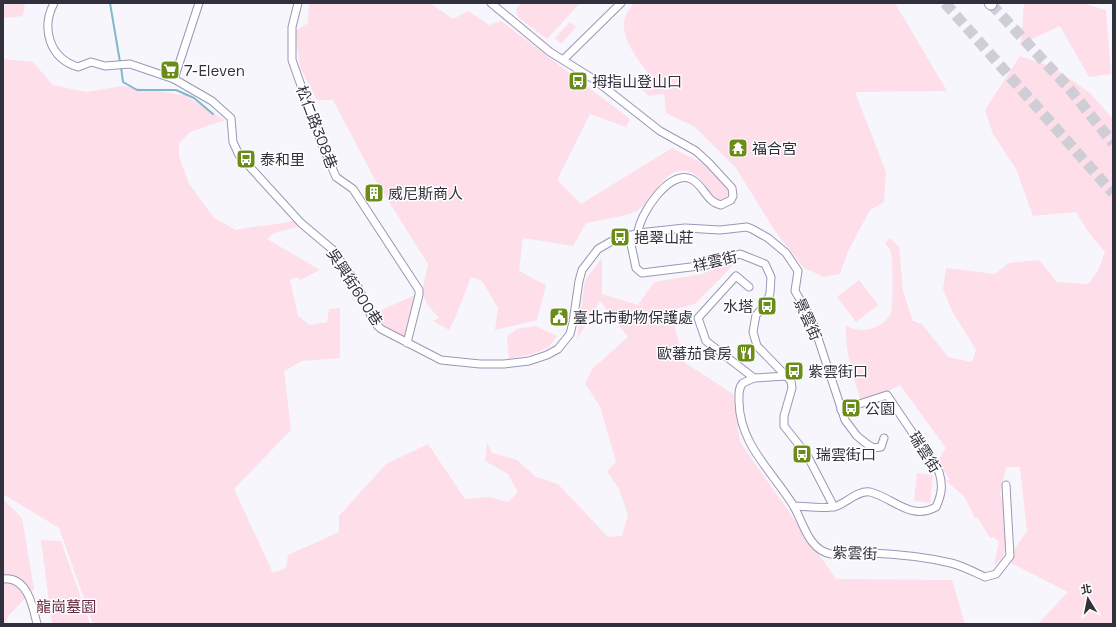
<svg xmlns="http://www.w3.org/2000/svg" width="1116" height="627" viewBox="0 0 1116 627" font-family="'Space Grotesk','Noto Sans TC',sans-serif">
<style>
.green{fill:#fddee9}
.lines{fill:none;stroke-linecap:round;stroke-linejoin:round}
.stream{stroke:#83b7cb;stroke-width:2}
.trunk-tunnel{stroke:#cfced7;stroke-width:11;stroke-dasharray:11 5.5;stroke-linecap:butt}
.minor-casing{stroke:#9a97b7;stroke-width:9}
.trunk-casing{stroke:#9a97b7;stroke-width:13}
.minor{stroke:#fff;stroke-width:7}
.trunk{stroke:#fff;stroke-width:11}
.labels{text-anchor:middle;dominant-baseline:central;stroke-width:3;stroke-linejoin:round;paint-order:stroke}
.poi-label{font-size:15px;fill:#31303d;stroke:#fff;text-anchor:start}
.street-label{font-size:15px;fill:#31303d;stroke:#fff}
.park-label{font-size:15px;fill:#672b45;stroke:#fff}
</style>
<rect width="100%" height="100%" fill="#f7f6fd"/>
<!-- green -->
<g class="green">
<path d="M3,3H25L23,16L3,18Z"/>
<path d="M309,3H430L453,19L468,11L489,25L501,21L630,119L626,127L590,114L557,180L581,204L672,148L711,167L731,190L723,201C707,196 704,174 686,171C663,167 652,201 637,211C631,215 596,221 586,223L573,246L523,238L519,271L546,285L537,320L495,330L498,308L482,281L471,277L456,316L449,330L433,321L439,318C418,296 422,291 428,264L374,178L333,100H317L300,67L295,31L308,23Z"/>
<path d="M522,3H580L547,39L518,17L516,9Z"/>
<path d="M635,3H895L947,91L855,92L886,172L884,202L870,210L848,251L840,274L824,277L804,268L775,231L736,168L695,127L666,113L664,94L649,96L643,91L647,83L653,79C637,59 608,26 635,3Z"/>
<path d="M1024,3H1082L1106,10L1111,74L1089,77L1060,26L1021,44Z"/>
<path d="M570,22L576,27L561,44L555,38Z"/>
<path d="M1020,56L1053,67L1090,93L1113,119V624H1038L1068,592L1011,563L1013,551L1027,531L1020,467H1006L1000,494C1008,506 1010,547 1001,559C999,562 996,564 994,565L999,542L993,537L990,538L978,518H975L964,496L946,481L950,480L938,460L946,448L900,385L888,391L861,400C852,375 845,351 846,325C861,335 883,329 891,313C893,308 893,260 891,253C891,250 887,246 885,243L890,238L899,247L903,291L913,321L922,324L948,357L972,362L976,350L952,311L943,289L946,268L995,274L1009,263L1039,260L1057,282L1088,284L1098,271L1105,252L1089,233L1076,212L1033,216L1016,169L993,134L985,110Z"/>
<path d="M3,59L33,62L53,85L86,92L123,86L184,95L225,120L190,132L179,143V156L188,182L214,218L236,230C256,225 275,226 295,220L298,227L274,233L267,239L320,270L300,280L297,277L290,280L298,316L310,325L327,322L329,309L340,308V358L302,361L284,371L291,430L234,489L273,573L286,568L288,555L339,532V516L386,464L428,444L465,499L490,497L508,502L518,492L508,474L485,461L487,443L492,453L517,460L536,477L558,484L608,537L622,536L628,515L619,489L607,471L616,462L600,406L585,384L592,369L628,337L600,301L577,339L585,280L602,258V294L638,305L654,282L702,274L740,258L695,304L676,309L672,316L684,362L733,394L740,442L836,579L952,580L965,624H93L59,528L3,494Z"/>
<path d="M859,280L878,305L856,322L837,297Z"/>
<path d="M415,295L417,297L406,338L381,323L375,316L377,312Z"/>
<path d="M536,326L557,336L549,347L532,354L509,359L507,336L517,329Z"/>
<path d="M917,473L933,475L930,503L914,501Z"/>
<path d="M3,499L22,518L34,589L8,616L6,624H3Z"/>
<path d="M41,540L61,541L90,624H52Z"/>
</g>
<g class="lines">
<!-- stream -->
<g class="stream">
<path d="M110,3L120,62"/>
<path d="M121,67L123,82L137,90H176L194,98L213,114"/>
</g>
<!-- trunk-tunnel -->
<g class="trunk-tunnel">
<path d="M945,3L1113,193"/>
<path d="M991,4L1068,87L1113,143"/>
</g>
<!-- minor casing -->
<g class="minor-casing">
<g id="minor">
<path d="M54,3C41,28 49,58 78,67L91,62L105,66L130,64L174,79L212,101L231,118L233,142L239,155L301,223L333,250L357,285L374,322L381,329L441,360L480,364H504L529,361L547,355L558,349L570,334L573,322L579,281L582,270L598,249L612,241L638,233L685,228L720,230L747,227L752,229L768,238L786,253L798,271L795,291L812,320L845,420L857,436L867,444L873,448L881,447L884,438"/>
<path d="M298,3L292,27V60L321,142L336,177L353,189L419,290V295L407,343"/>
<path d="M491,3L550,52L595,80L660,131L696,151L709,163L732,188L733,196L731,200L721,205C706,202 704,185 691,179C669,169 639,215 638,233"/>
<path d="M564,59L621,3"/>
<path d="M174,79L199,3"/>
<path d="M629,235L636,268L642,273L707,265L740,254L765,264L771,277L770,293L767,303L756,315L753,332L757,346L791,381L792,388L784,416V426L807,455L834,507"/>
<path d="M749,287L736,276L698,318L706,341L754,378"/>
<path d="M787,376L754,378L743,383C738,388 739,395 739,402C740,445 772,471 793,505C803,521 808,550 831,554C843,556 858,553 870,553C897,554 925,557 951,563C963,566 974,572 985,577L996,574L1010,556L1006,485"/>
<path d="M794,506C806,506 825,510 837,506C847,502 859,490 870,492C894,498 910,521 936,507C942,494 943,485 939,472L887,395L841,410"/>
<path d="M3,579C27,576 33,606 37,624"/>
</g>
</g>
<!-- trunk casing -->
<g class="trunk-casing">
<path id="trunk" d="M990,3L991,4"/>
</g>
<!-- minor -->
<use href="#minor" class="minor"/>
<!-- trunk -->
<use href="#trunk" class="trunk"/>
</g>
<!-- icons -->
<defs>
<g id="supermarket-square" transform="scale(1)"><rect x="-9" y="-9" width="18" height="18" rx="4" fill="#698d17" stroke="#fff"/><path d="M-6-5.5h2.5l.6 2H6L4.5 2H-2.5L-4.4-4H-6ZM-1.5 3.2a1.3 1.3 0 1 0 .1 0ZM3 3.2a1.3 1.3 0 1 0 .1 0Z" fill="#fff"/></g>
<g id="bus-square" transform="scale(1)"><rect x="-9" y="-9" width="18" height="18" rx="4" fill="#698d17" stroke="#fff"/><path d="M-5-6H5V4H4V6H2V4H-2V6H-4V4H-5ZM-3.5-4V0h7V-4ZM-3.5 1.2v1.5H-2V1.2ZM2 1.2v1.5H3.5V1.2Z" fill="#fff"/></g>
<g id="temple-square" transform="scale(1)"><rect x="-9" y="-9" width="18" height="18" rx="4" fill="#698d17" stroke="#fff"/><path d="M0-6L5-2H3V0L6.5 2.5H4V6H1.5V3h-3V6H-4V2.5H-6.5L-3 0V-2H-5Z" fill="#fff"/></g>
<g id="building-square" transform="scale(1)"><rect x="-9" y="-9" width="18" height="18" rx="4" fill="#698d17" stroke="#fff"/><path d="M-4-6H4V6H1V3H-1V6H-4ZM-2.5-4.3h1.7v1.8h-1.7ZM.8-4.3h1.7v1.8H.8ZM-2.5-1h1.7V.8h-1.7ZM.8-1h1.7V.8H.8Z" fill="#fff"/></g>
<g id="civic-square" transform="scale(1)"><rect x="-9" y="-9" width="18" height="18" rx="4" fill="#698d17" stroke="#fff"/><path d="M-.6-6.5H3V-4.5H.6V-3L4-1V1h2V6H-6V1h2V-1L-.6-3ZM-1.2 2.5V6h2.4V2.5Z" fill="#fff"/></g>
<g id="restaurant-square" transform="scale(1)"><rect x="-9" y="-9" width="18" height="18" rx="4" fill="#698d17" stroke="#fff"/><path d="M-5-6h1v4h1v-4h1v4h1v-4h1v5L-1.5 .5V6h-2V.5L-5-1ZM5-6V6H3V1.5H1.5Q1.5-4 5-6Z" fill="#fff"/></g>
</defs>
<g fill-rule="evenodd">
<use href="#supermarket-square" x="170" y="70"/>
<use href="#bus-square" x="578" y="81"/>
<use href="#temple-square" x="738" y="148"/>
<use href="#bus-square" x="246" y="159"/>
<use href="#building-square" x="374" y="193"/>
<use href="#bus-square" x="620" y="237"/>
<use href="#bus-square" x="767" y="306"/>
<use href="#civic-square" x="559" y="317"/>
<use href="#restaurant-square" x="746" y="353"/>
<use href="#bus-square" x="794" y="371"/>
<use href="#bus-square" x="851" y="408"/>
<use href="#bus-square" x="802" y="454"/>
</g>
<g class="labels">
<!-- poi labels -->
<g class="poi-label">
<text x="184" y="70">7-Eleven</text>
<text x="592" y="81">拇指山登山口</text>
<text x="752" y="148">福合宮</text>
<text x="260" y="159">泰和里</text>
<text x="388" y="193">威尼斯商人</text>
<text x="634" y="237">挹翠山莊</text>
<text x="753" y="306" text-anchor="end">水塔</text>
<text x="573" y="317">臺北市動物保護處</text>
<text x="732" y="353" text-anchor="end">歐蕃茄食房</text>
<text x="808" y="371">紫雲街口</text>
<text x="865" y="408">公園</text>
<text x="816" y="454">瑞雲街口</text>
</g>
<!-- street labels -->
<g class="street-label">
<text transform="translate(317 127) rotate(69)">松仁路308巷</text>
<text transform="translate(715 261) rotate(-13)">祥雲街</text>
<text transform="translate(355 287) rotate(57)">吳興街600巷</text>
<text transform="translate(808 319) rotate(66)">景雲街</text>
<text transform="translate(925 452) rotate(58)">瑞雲街</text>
<text transform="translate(855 553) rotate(2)">紫雲街</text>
</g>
<!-- park labels -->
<g class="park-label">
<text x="66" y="606">龍崗墓園</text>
</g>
</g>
<!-- border -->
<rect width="1116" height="627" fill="none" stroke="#31303d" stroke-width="8"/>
<!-- north arrow -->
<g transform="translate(1088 599) rotate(350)" stroke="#ffffff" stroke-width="3" paint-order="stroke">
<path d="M0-3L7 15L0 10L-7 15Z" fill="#31303d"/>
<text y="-6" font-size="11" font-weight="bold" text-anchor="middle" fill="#31303d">北</text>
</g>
</svg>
